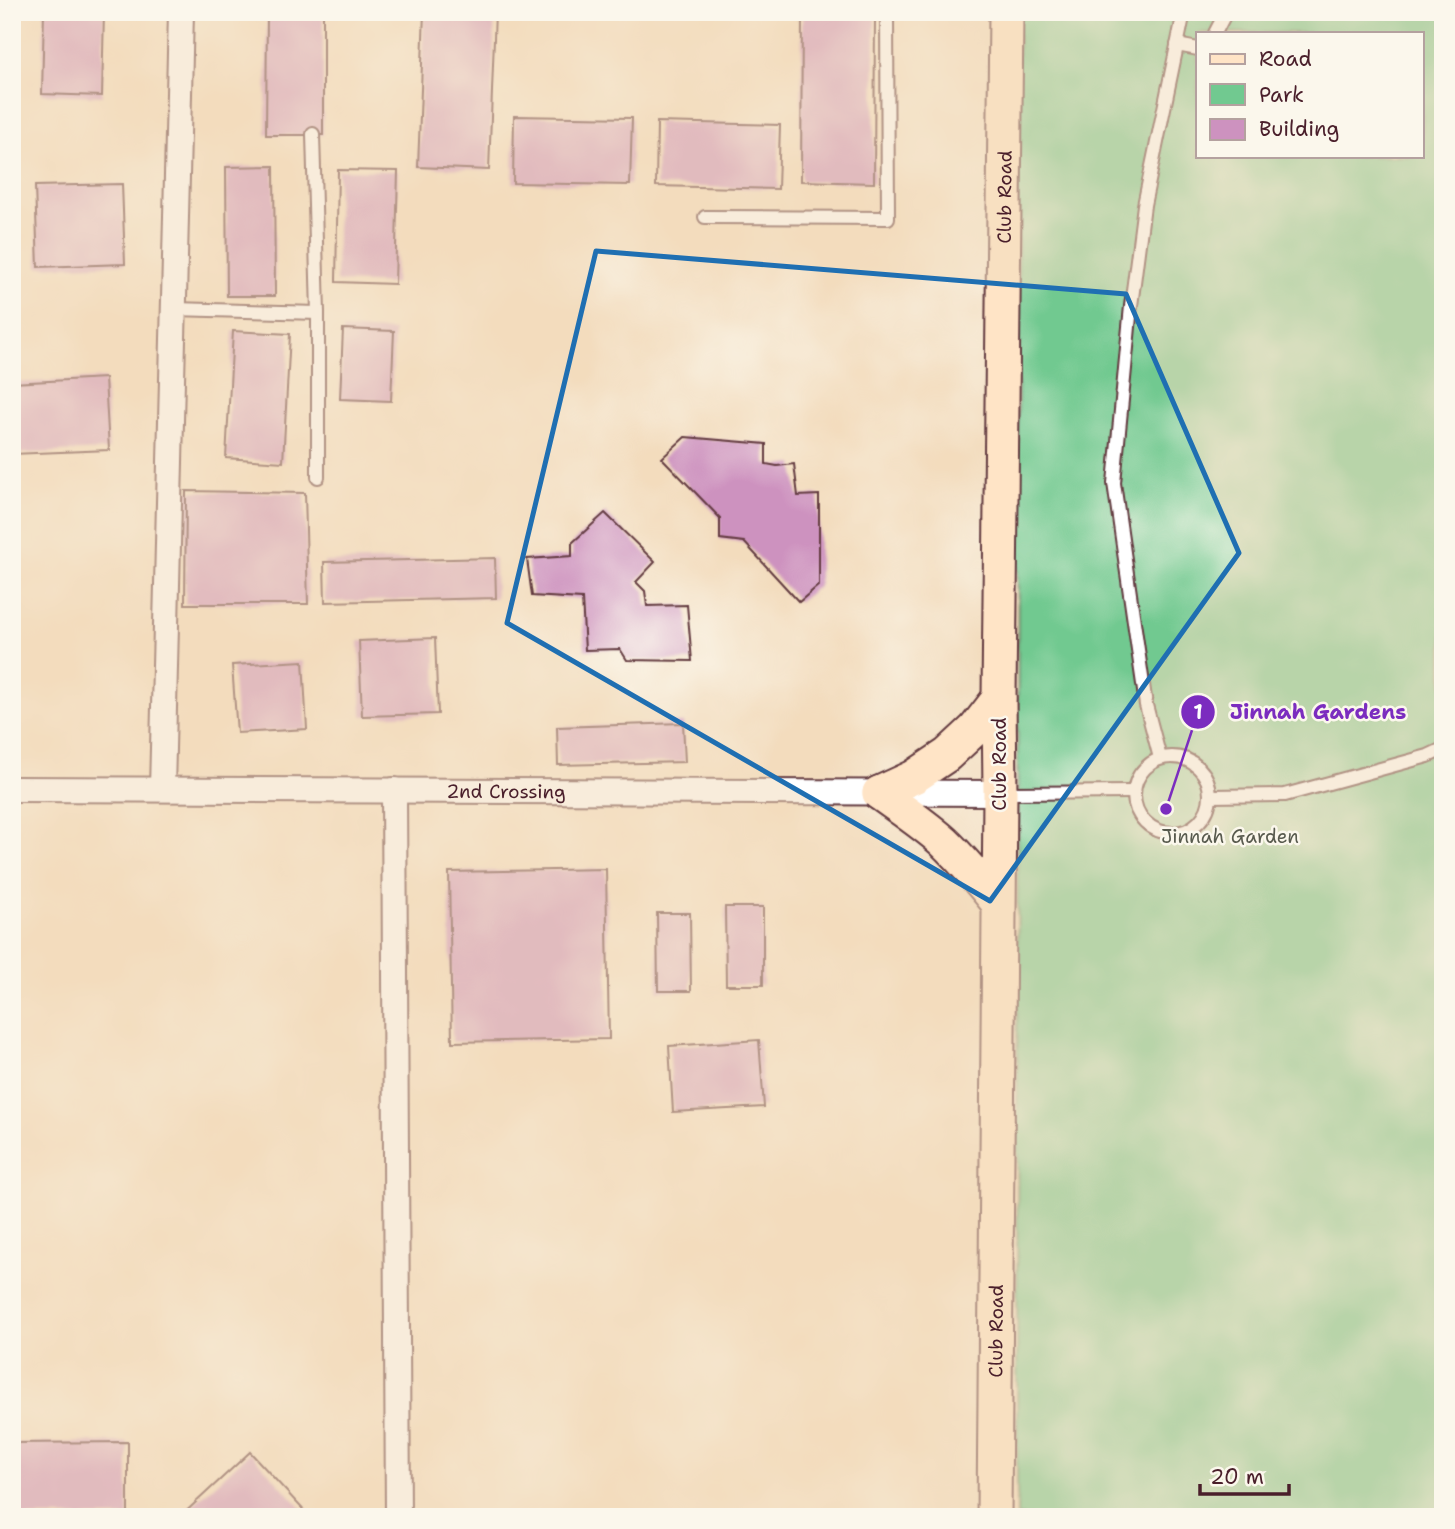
<svg xmlns="http://www.w3.org/2000/svg" width="1455" height="1529" viewBox="0 0 1455 1529" font-family="'Shantell Sans',sans-serif">
<style>
.green{fill:#71c990;stroke:#5e745e;stroke-width:2;fill-rule:evenodd}
.building{fill:#cd92bf}
.lines{fill:none;stroke-linecap:round;stroke-linejoin:round}
.lane-casing{stroke:#633b41;stroke-width:16}
.street-casing{stroke:#633b41;stroke-width:28}
.secondary-casing{stroke:#633b41;stroke-width:37}
.lane{stroke:#fff;stroke-width:12}
.street{stroke:#fff;stroke-width:24}
.secondary{stroke:#ffe4c6;stroke-width:33}
.marked{fill:none;stroke:#1f6fb2;stroke-width:5;stroke-linejoin:round}
.labels{text-anchor:middle;dominant-baseline:central;stroke-width:5;stroke-linejoin:round;paint-order:stroke}
.street-label{font-size:19px;fill:#4a1f2b;stroke:#fbf7ec}
.park-label{font-size:19px;fill:#585a4e;stroke:#fbf7ec}
.leader{fill:none;stroke:#7b2cbf;stroke-width:2.5}
.callout-dot{fill:#7b2cbf;stroke:#fbf7ec;stroke-width:2.5}
.mark-label{font-size:21px;text-anchor:middle;font-weight:bold;fill:#fff}
.callout-label{font-size:21px;text-anchor:middle;font-weight:bold;fill:#7b2cbf;stroke:#fbf7ec;stroke-width:5;stroke-linejoin:round;paint-order:stroke}
</style>
<rect width="100%" height="100%" fill="#fbf7ec"/>
<filter id="ink" filterUnits="userSpaceOnUse"><feTurbulence type="fractalNoise" baseFrequency=".0143" numOctaves="2"/><feDisplacementMap in="SourceGraphic" scale="14" xChannelSelector="R" yChannelSelector="G"/><feConvolveMatrix kernelMatrix="1 2 1 2 8 2 1 2 1" color-interpolation-filters="sRGB"/></filter>
<filter id="wash" filterUnits="userSpaceOnUse"><feTurbulence type="fractalNoise" baseFrequency=".00686" numOctaves="4" result="noise"/><feDisplacementMap in="SourceGraphic" scale="28" xChannelSelector="R" yChannelSelector="G"/><feGaussianBlur stdDeviation="1.57" result="paint"/><feColorMatrix in="noise" values="0 0 0 0 0 0 0 0 0 0 0 0 0 0 0 0 0 1.4 0 .05"/><feComposite in="paint" operator="in"/></filter>
<g filter="url(#wash)">
<rect width="100%" height="100%" fill="#f3dcbd"/>
<!-- green -->
<path class="green" d="M1018,12H1443V1517H1017ZM1198,33H1422V156H1198Z"/>
<g id="blocks">
<!-- building -->
<g class="building">
<path d="M44,12H104L102,96L42,94Z"/>
<path d="M267,12H323V135H266Z"/>
<path d="M424,12H495L489,170L418,167Z"/>
<path d="M802,12H875L874,183L801,181Z"/>
<path d="M514,116L632,118L630,185L513,183Z"/>
<path d="M657,122L780,125L778,189L656,186Z"/>
<path d="M274,166L275,296H227L226,167Z"/>
<path d="M338,170L398,171L395,284L336,282Z"/>
<path d="M122,184L125,264L38,267L35,186Z"/>
<path d="M343,329L394,331L391,401L340,399Z"/>
<path d="M233,331L290,334L283,462L226,458Z"/>
<path d="M105,378L109,450L12,454V383Z"/>
<path d="M685,437L766,444V464L777,466L794,464L798,496L819,495V585L799,602L744,542L720,539V518L662,458Z"/>
<path d="M186,491L305,493L308,604H185Z"/>
<path d="M605,513L655,562L636,582L645,591L647,606L687,605L692,661L627,660L620,649L585,650L582,599L532,596L527,559L572,556V543Z"/>
<path d="M495,558L496,598L325,602L324,562Z"/>
<path d="M435,638L438,714L362,716L359,641Z"/>
<path d="M303,661L307,729L237,733L232,665Z"/>
<path d="M683,723L685,762L558,765L557,727Z"/>
<path d="M606,869L609,1039L452,1042L449,872Z"/>
<path d="M725,907H763V985H726Z"/>
<path d="M657,913H690L691,991H658Z"/>
<path d="M759,1040L764,1107L673,1112L669,1046Z"/>
<path d="M128,1442V1517H12V1443Z"/>
<path d="M250,1452L310,1517H180Z"/>
</g>
</g>
</g>
<g filter="url(#ink)">
<use href="#blocks" fill-opacity="0" stroke="#633b41" stroke-width="2"/>
<g class="lines">
<!-- lane casing -->
<g class="lane-casing">
<g id="lane">
<path d="M1215,33L1226,12"/>
<path d="M1177,45L1198,49"/>
<path d="M313,134L318,313V477"/>
<path d="M705,217L888,218L887,12"/>
<path d="M174,309L318,313"/>
<circle cx="1172" cy="795" r="38"/>
<path d="M1160,758L1146,705L1114,483L1131,306L1144,205L1184,12"/>
<path d="M1001,793L1133,792"/>
<path d="M1211,796L1285,795L1428,756L1443,749"/>
</g>
</g>
<!-- street casing -->
<g class="street-casing">
<g id="street">
<path id="s1" d="M12,789L1000,793"/>
<path d="M162,789L181,12"/>
<path d="M394,790L398,1517"/>
</g>
</g>
<!-- secondary casing -->
<g class="secondary-casing">
<g id="secondary">
<path d="M879,793C901,809 924,824 944,842C964,861 981,882 998,903"/>
<path d="M879,793L914,777L947,755L975,729L999,698"/>
<path id="s2" d="M994,1517L1000,793L999,698L1006,12"/>
</g>
</g>
<!-- lane -->
<use href="#lane" class="lane"/>
<!-- street -->
<use href="#street" class="street"/>
<!-- secondary -->
<use href="#secondary" class="secondary"/>
</g>
</g>
<!-- marked area -->
<path d="M0 0H1455V1529H0ZM596,251L1126,294L1239,553L990,901L507,623Z" fill="#f3dcbd" fill-opacity=".55" fill-rule="evenodd"/>
<path class="marked" d="M596,251L1126,294L1239,553L990,901L507,623Z"/>
<g class="labels">
<!-- street labels -->
<g class="street-label">
<text stroke="none"><textPath href="#s2" startOffset="1320">Club Road</textPath></text>
<text transform="translate(999 764) rotate(-90)">Club Road</text>
<text stroke="none"><textPath href="#s1" startOffset="494">2nd Crossing</textPath></text>
<text stroke="none"><textPath href="#s2" startOffset="186">Club Road</textPath></text>
</g>
<!-- park labels -->
<g class="park-label">
<text x="1230" y="836">Jinnah Garden</text>
</g>
</g>
<!-- callouts -->
<path class="leader" d="M1166 809L1198 712"/>
<g class="callout-dot">
<circle cx="1166" cy="809" r="7"/>
<circle cx="1198" cy="712" r="18"/>
</g>
<g class="mark-label">
<text x="1198" y="719">1</text>
</g>
<g class="callout-label">
<text x="1318" y="719">Jinnah Gardens</text>
</g>
<!-- margin -->
<rect width="1455" height="1529" fill="none" stroke="#fbf7ec" stroke-width="42"/>
<!-- legend -->
<rect x="1196" y="32" width="228" height="126" fill="#fbf7ec" stroke="#b4a19f" stroke-width="2"/>
<rect x="1210" y="54" width="35" height="10" fill="#ffe4c6" stroke="#b4a19f" stroke-width="2"/>
<text x="1259" y="66" font-size="21" fill="#4a1f2b">Road</text>
<rect x="1210" y="84" width="35" height="21" fill="#71c990" stroke="#b4a19f" stroke-width="2"/>
<text x="1259" y="102" font-size="21" fill="#4a1f2b">Park</text>
<rect x="1210" y="119" width="35" height="21" fill="#cd92bf" stroke="#b4a19f" stroke-width="2"/>
<text x="1259" y="136" font-size="21" fill="#4a1f2b">Building</text>
<!-- scale -->
<path d="M1200 1484v10h89v-10" fill="none" stroke="#4a1f2b" stroke-width="3.5"/>
<text x="1210" y="1484" font-size="21" fill="#4a1f2b" stroke="#fbf7ec" stroke-width="5" paint-order="stroke">20 m</text>
</svg>
